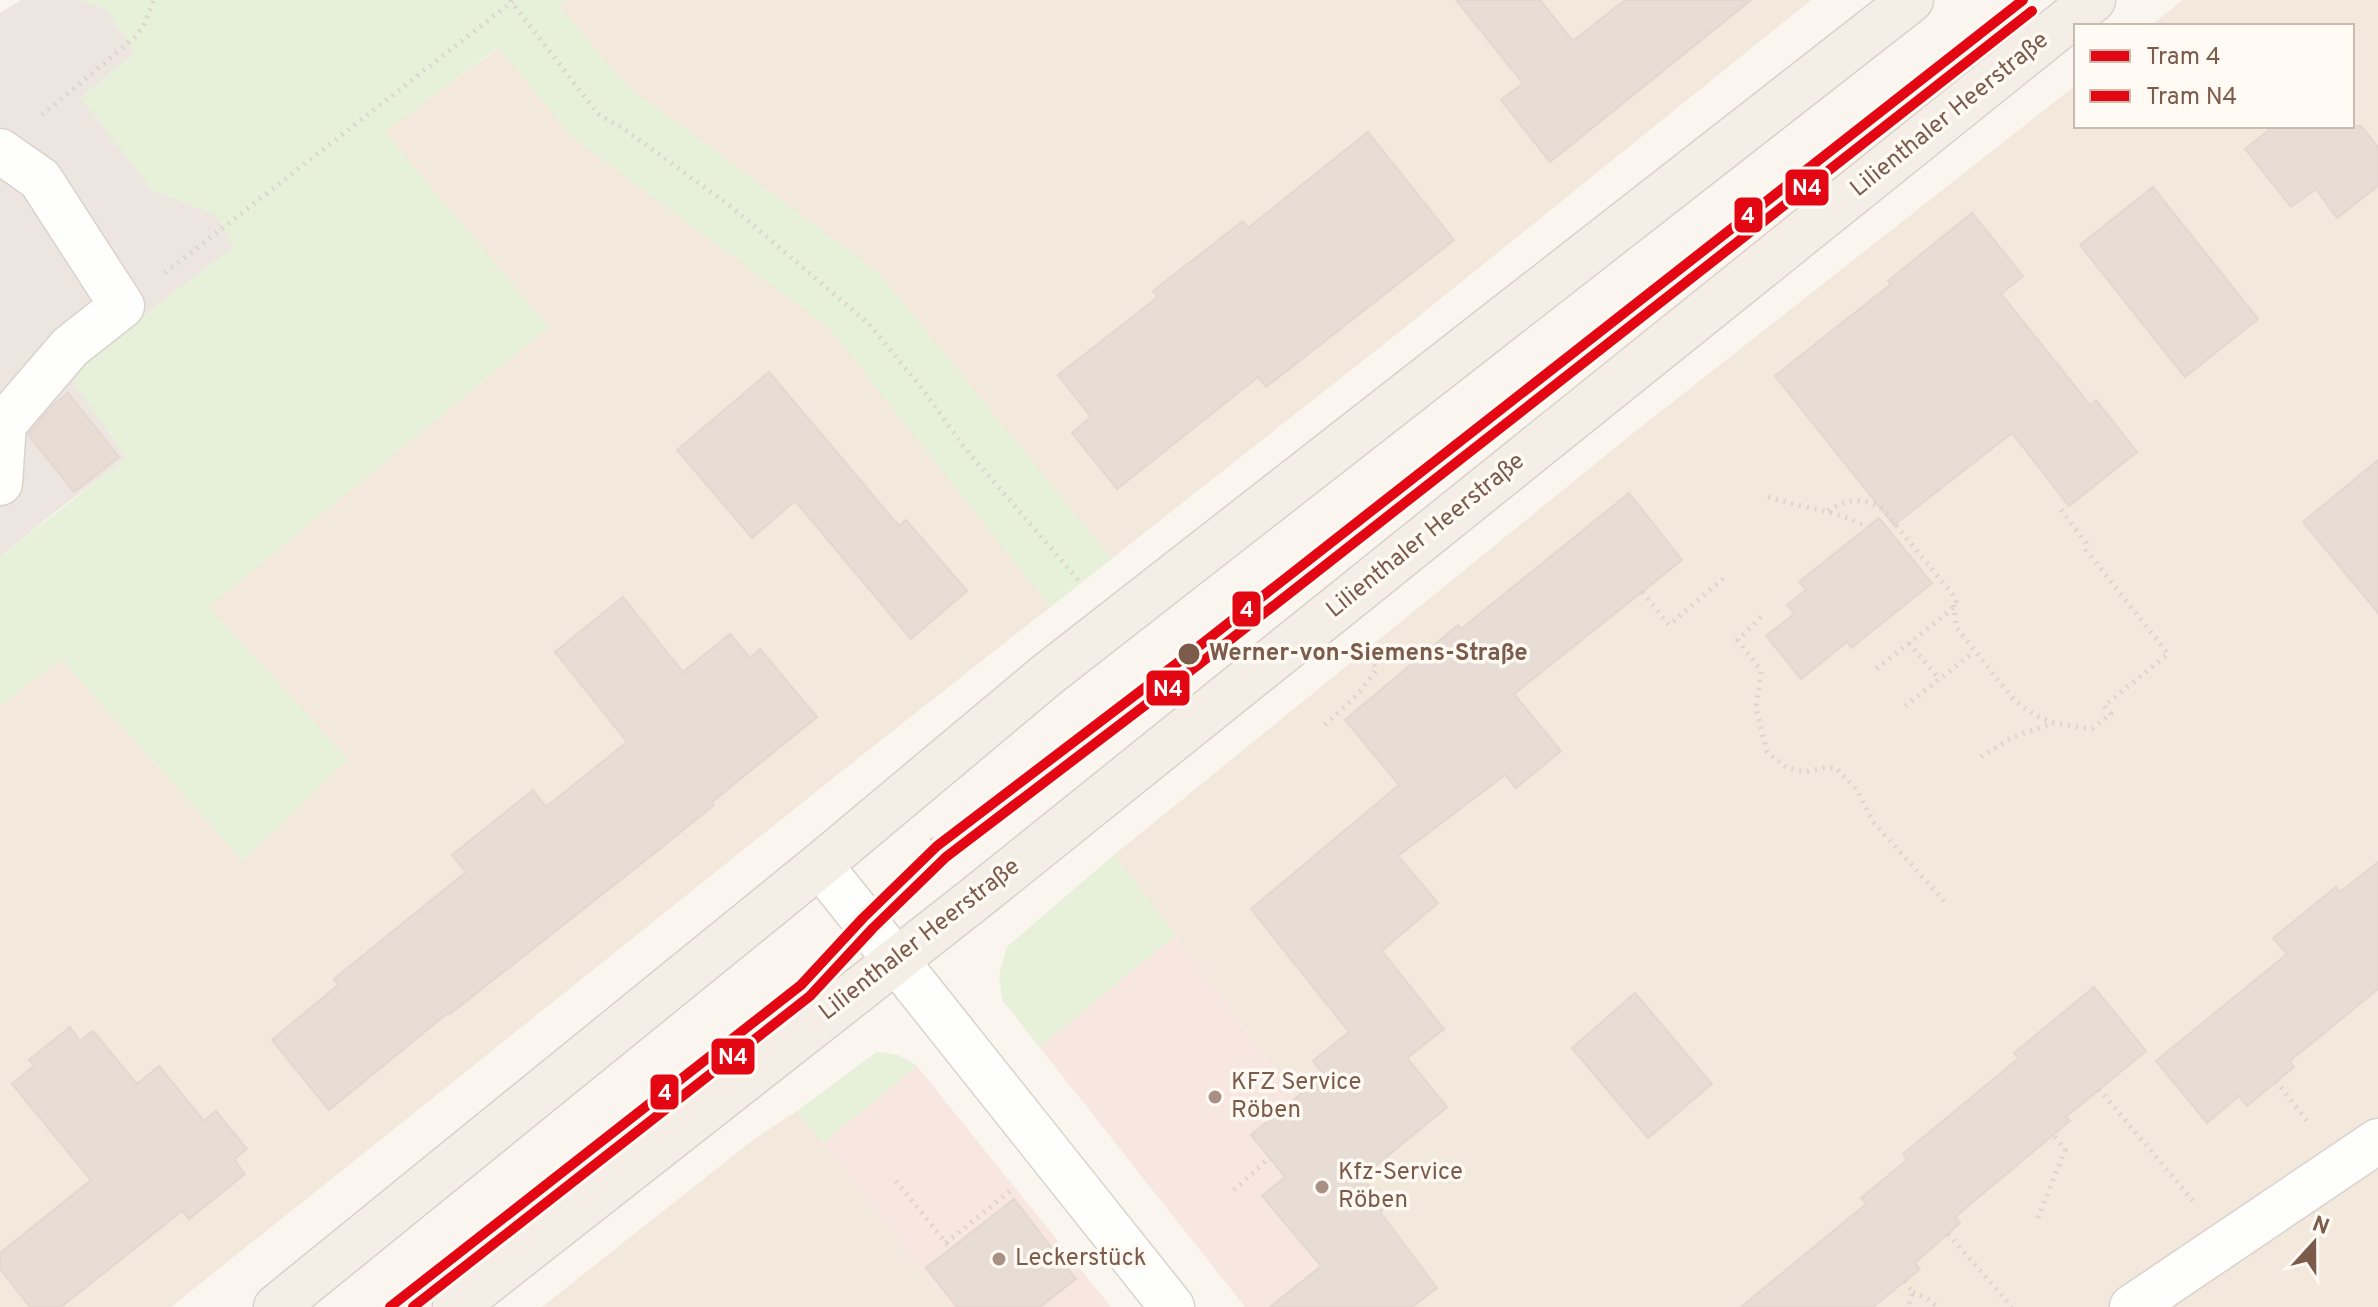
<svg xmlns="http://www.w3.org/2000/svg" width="2378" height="1307" viewBox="0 0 2378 1307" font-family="Overpass,sans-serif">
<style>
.residential{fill:#f3e8dc}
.commercial{fill:#f7e7e0}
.industrial{fill:#ede5df}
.green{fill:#e7f1d9}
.building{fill:#e7ddd5;stroke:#e3d8d0;stroke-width:2}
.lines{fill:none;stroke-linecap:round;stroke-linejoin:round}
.minor-casing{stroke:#d9d2cd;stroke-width:47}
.major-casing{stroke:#dbd1cb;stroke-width:47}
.path{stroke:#ddd4cf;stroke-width:5;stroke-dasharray:2 6;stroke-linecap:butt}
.minor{stroke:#fefefd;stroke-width:44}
.major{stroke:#f4eee6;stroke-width:44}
.tram-1-casing{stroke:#fffaf3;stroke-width:16}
.tram-2-casing{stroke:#fffaf3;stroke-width:16}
.tram-1{stroke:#e30613;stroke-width:10}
.tram-2{stroke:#e30613;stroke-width:10}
.stop-dot{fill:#7c5b4b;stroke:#fffaf3;stroke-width:3}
.poi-dot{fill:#a89184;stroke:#fffaf3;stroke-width:3}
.labels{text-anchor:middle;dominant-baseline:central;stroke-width:7;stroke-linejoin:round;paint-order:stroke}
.street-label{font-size:24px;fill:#7c5b4b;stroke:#fffaf3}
.stop-label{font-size:24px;font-weight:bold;fill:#7c5b4b;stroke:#fffaf3;text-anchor:start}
.poi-label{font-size:24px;fill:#7c5b4b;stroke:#fffaf3;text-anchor:start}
.line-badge{stroke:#fffaf3;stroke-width:3}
.badge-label{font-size:22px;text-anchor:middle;font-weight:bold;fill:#fff}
</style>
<rect width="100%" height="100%" fill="#faf5ef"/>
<!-- residential -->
<g class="residential">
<path d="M565,0H1811L1398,333L842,771L171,1307H0V706L61,659L243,861L348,759L208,607L549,327L384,132Z"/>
<path d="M2183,0H2378V1307H1269L1391,1206L1362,1177L1296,1098L1176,935L1114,855L1627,438L2076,85V126H2352V26H2150Z"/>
<path d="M797,1111L952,1307H542L753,1140Z"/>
</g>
<!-- commercial -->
<g class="commercial">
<path d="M1114,855L1176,935L1296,1098L1362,1177L1391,1206L1269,1307H1245L1003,1001L999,976L1007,947Z"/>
<path d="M877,1052L898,1055L917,1066L1111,1307H952L797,1111Z"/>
</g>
<!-- industrial -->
<path class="industrial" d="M21,0H81L104,8L135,52L82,97L152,190L217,215L234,247L91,356L74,382L127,458L60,508L0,557V13Z"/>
<!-- green -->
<g class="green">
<path d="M81,0H565L559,5L624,83L878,272L1112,559L1050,607L829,328L573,138L498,48L385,132L549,327L209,607L348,759L243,861L61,659L0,706V557L126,458L73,382L91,356L234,247L217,215L152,190L81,98L135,52L104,8Z"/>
<path d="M1114,855L1176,935L1040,1047L1003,1001L999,976L1007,947Z"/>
<path d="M877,1052L898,1055L917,1066L823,1143L797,1111Z"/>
</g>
<!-- building -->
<g class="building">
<path d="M1456,0H1540L1573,41L1625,0H1751L1550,162L1501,100L1523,83Z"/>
<path d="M2274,126H2361L2378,147V186L2337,218L2316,189L2291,207L2245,149Z"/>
<path d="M1368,132L1454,240L1266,387L1258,377L1117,489L1072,433L1091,417L1058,375L1158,297L1153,291L1243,221L1248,228Z"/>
<path d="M2153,187L2258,319L2185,377L2080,245Z"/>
<path d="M1972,213L2023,276L2001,294L2090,405L2096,400L2137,452L2069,506L2012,433L1894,525L1775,376L1891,284L1888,281Z"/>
<path d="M769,372L899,526L906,520L967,591L911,639L795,501L752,538L677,450Z"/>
<path d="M68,393L119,457L74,492L28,434L55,403Z"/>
<path d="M2378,460V613L2303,522Z"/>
<path d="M1629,493L1682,560L1514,694L1561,751L1516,788L1505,775L1398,856L1438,903L1382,951L1444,1029L1407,1058L1447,1107L1362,1177L1387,1206L1380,1212L1437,1288L1412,1307H1270L1321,1266L1262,1196L1285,1177L1251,1135L1324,1075L1313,1061L1349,1032L1251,909L1399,785L1345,720L1458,625L1461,629Z"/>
<path d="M1879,518L1932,583L1851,648L1847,642L1801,679L1766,636L1794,614L1787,605L1806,590L1799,582Z"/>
<path d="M623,597L683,672L730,634L750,658L760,649L817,717L712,802L714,805L656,852L450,1014L449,1012L329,1110L272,1040L338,985L334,979L466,872L452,855L533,790L546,807L627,742L555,652Z"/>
<path d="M2378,862V989L2290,1061L2294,1067L2247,1106L2239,1096L2207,1123L2156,1061L2287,954L2273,938L2336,887L2340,892Z"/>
<path d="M2094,987L2146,1051L2066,1117L2070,1121L1955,1217L1960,1223L1915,1263L1920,1269L1873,1307H1741L1866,1204L1861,1198L1907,1160L1903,1154L2019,1058L2014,1053Z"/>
<path d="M1635,993L1712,1084L1648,1138L1572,1048Z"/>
<path d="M70,1027L80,1041L93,1031L137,1084L159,1066L204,1121L216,1111L247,1149L234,1159L245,1174L189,1219L182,1211L61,1307H30L0,1269V1253L91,1180L12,1084L34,1066L29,1060Z"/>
<path d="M1014,1199L1076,1279L1040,1307H957L926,1268Z"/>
</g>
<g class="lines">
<!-- minor casing -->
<g class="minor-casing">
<g id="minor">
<path d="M0,151L40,179L122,306L70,347L4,424L0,483"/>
<path d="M820,865L1172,1307"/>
<path d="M2132,1307L2378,1141"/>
</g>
</g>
<!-- major casing -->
<g class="major-casing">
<g id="major">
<path d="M276,1307L820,865L1048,674L1911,0"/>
<path d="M455,1307L977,897L2093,0"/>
</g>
</g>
<!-- path -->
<g class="path">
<path d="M510,0L598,114L627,131L733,208L869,324L920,386L964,447L1080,582"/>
<path d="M42,115L133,39L143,27L154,0"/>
<path d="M165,273L513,1"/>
<path d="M1768,497C1802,508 1837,510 1867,527"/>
<path d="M1828,511C1849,498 1858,498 1881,507L1954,596L1956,602L1950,611L1876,669"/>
<path d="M1642,592L1669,625L1725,577"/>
<path d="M1954,605L1956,627L2014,700L2036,716L2055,723L2083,728H2093L2111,714L2104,706L2168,654L2086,550V543L2059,507"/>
<path d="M1761,617L1738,640L1761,671L1756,708L1767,752L1787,768L1805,772L1826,767L1836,768L1857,790L1873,822L1944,901"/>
<path d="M1909,643L1939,679"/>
<path d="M1905,706L1974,652"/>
<path d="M1325,725L1359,693L1377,669L1366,652"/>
<path d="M1981,757L2013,737L2054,723"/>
<path d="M931,838L944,855"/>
<path d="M2276,1081L2310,1125"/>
<path d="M2099,1089L2194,1202"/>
<path d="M896,1181L951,1249"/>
<path d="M1234,1190L1269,1158"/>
<path d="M2038,1218L2065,1150L2054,1135"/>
<path d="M1948,1234L2012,1307"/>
<path d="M946,1243L1011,1190"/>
<path d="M1905,1281L1913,1292L1908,1307"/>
<path d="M1913,1292L1927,1298L1938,1307"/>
</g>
<!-- minor -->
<use href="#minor" class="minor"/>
<!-- major -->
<use href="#major" class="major"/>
<!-- tram-1 casing -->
<g class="tram-1-casing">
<path id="tram-1" d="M390,1307L801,985L863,918L937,846L1189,654L2023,0"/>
</g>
<!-- tram-2 casing -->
<g class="tram-2-casing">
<path id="tram-2" d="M413,1307L810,996L873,928L946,857L1198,665L2032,11"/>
</g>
<!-- tram-1 -->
<use href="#tram-1" class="tram-1"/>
<!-- tram-2 -->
<use href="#tram-2" class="tram-2"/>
</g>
<!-- markers -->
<circle class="stop-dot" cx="1189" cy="654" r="12"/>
<g class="poi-dot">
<circle cx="1215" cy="1097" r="8"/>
<circle cx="1322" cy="1187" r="8"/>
<circle cx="999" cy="1259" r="8"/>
</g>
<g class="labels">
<!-- street labels -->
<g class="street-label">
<text transform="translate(1950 115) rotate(-39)">Lilienthaler Heerstraße</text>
<text transform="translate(1426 536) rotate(-39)">Lilienthaler Heerstraße</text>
<text transform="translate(920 940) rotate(-38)">Lilienthaler Heerstraße</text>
</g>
<!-- stop labels -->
<g class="stop-label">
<text x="1209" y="654">Werner-von-Siemens-Straße</text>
</g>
<!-- poi labels -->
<g class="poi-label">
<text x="1231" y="1083">KFZ Service<tspan x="1231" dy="28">Röben</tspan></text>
<text x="1338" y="1173">Kfz-Service<tspan x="1338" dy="28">Röben</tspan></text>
<text x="1015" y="1259">Leckerstück</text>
</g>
</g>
<g class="line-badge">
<rect x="1784" y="168" width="46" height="39" rx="8" fill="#e30613"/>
<rect x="1733" y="196" width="31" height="38" rx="8" fill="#e30613"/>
<rect x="1231" y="590" width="31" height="38" rx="8" fill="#e30613"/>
<rect x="1145" y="669" width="46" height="38" rx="8" fill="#e30613"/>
<rect x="710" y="1037" width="46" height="39" rx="8" fill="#e30613"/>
<rect x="649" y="1073" width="31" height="38" rx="8" fill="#e30613"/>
</g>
<g class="badge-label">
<text x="1807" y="195">N4</text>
<text x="1748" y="223">4</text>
<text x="1247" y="617">4</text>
<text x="1168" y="696">N4</text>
<text x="733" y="1064">N4</text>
<text x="665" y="1100">4</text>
</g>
<!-- legend -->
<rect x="2074" y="24" width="280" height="104" fill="#fffaf3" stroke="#cbbab0" stroke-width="2"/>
<rect x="2090" y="50" width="40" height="12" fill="#e30613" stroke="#cbbab0" stroke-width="2"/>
<text x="2146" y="64" font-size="24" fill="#7c5b4b">Tram 4</text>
<rect x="2090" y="90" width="40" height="12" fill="#e30613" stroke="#cbbab0" stroke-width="2"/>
<text x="2146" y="104" font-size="24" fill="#7c5b4b">Tram N4</text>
<!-- north arrow -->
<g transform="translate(2314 1243) rotate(21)" stroke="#fffaf3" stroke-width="6" paint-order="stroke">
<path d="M0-6L14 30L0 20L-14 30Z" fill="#7c5b4b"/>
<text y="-12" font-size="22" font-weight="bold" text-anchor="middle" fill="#7c5b4b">N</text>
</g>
</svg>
